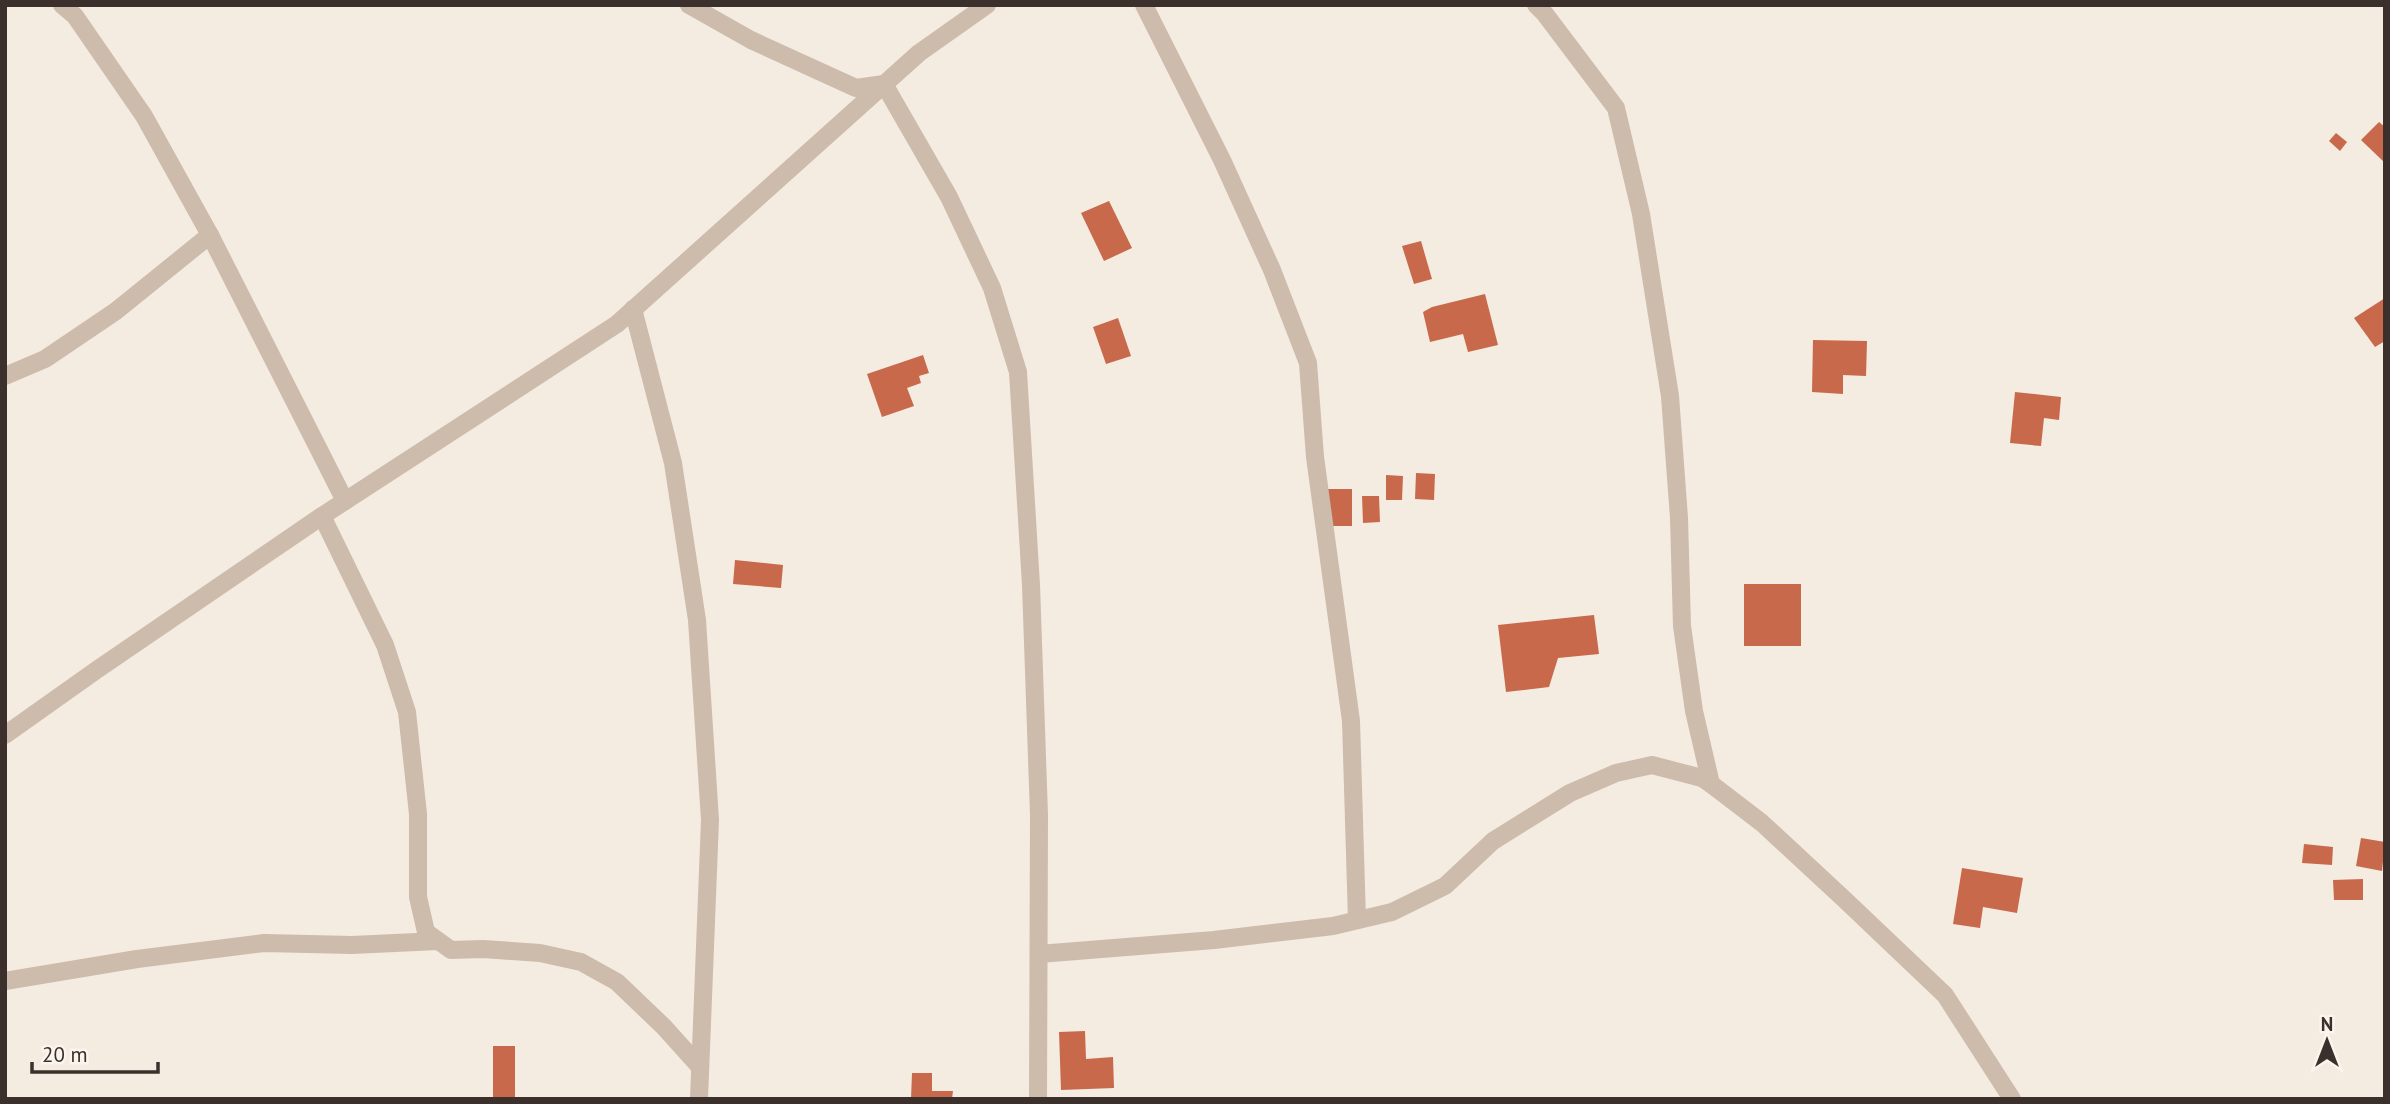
<svg xmlns="http://www.w3.org/2000/svg" width="2390" height="1104" viewBox="0 0 2390 1104" font-family="'PT Sans',sans-serif">
<style>
.building{fill:#c8694b}
.lines{fill:none;stroke-linecap:round;stroke-linejoin:round}
.minor{stroke:#cdbbac;stroke-width:18}
</style>
<rect width="100%" height="100%" fill="#f4ebe1"/>
<!-- building -->
<g class="building">
<path d="M2379,122L2385,127V163L2361,140Z"/>
<path d="M2336,133L2347,142L2340,151L2329,141Z"/>
<path d="M1109,201L1132,248L1104,261L1081,213Z"/>
<path d="M1421,241L1432,279L1414,284L1402,246Z"/>
<path d="M1485,294L1498,345L1468,352L1463,334L1430,342L1423,312L1432,307Z"/>
<path d="M2385,298V341L2375,347L2354,318Z"/>
<path d="M1118,318L1131,356L1106,364L1093,327Z"/>
<path d="M1813,340L1867,341L1866,376L1843,375V394L1812,392Z"/>
<path d="M923,355L929,373L919,376L921,383L907,388L914,406L882,417L867,374Z"/>
<path d="M2015,392L2061,397L2059,420L2044,418L2041,446L2010,443Z"/>
<path d="M1416,473L1435,474L1434,500L1415,499Z"/>
<path d="M1386,475L1403,476L1402,500H1386Z"/>
<rect x="1327" y="489" width="25" height="37"/>
<path d="M1362,496H1379L1380,522L1363,523Z"/>
<path d="M735,560L783,565L781,588L733,584Z"/>
<rect x="1744" y="584" width="57" height="62"/>
<path d="M1594,615L1599,654L1558,658L1549,687L1506,692L1498,625Z"/>
<path d="M2361,838L2385,842L2382,871L2356,866Z"/>
<path d="M2304,844L2333,847L2332,865L2302,863Z"/>
<path d="M1962,868L2023,878L2017,913L1983,907L1980,928L1953,924Z"/>
<path d="M2363,879V900H2334L2333,880Z"/>
<path d="M1085,1031L1086,1059L1113,1057L1114,1088L1061,1090L1059,1032Z"/>
<path d="M493,1046H515V1098L493,1099Z"/>
<path d="M912,1073H932V1091H953L952,1099H911Z"/>
</g>
<g class="lines">
<!-- minor -->
<g class="minor">
<path d="M62,5L75,16L144,116L210,235L345,501"/>
<path d="M689,5L751,40L856,88L884,84L949,197L992,288L1018,372L1031,585L1039,815L1038,1099"/>
<path d="M1144,5L1222,160L1272,270L1308,363L1315,457L1351,721L1357,920"/>
<path d="M1536,5L1545,14L1616,108L1641,214L1670,396L1679,518L1682,626L1694,711L1711,784"/>
<path d="M633,309L673,463L697,620L710,820L699,1099"/>
<path d="M5,376L45,359L116,311L210,235"/>
<path d="M322,516L385,645L407,712L418,814V897L426,932L451,950L483,949L540,953L581,962L617,982L664,1027L700,1067"/>
<path d="M5,735L98,669L322,516L617,324L919,53L987,5"/>
<path d="M1039,954L1214,940L1333,926L1392,912L1445,886L1493,841L1570,793L1616,773L1652,765L1702,778L1711,784L1762,823L1844,899L1945,995L2012,1099"/>
<path d="M5,981L137,959L264,943L352,945L438,941"/>
</g>
</g>
<!-- border -->
<rect width="2390" height="1104" fill="none" stroke="#3b302b" stroke-width="14"/>
<!-- north arrow -->
<g transform="translate(2327 1041)" stroke="#fbf5ee" stroke-width="5" paint-order="stroke">
<path d="M0-5L12 26L0 18L-12 26Z" fill="#3b302b"/>
<text y="-10" font-size="19" font-weight="bold" text-anchor="middle" fill="#3b302b">N</text>
</g>
<!-- scale -->
<path d="M32 1062v10h126v-10" fill="none" stroke="#3b302b" stroke-width="3.5"/>
<text x="42" y="1062" font-size="21" fill="#3b302b" stroke="#fbf5ee" stroke-width="5" paint-order="stroke">20 m</text>
</svg>
